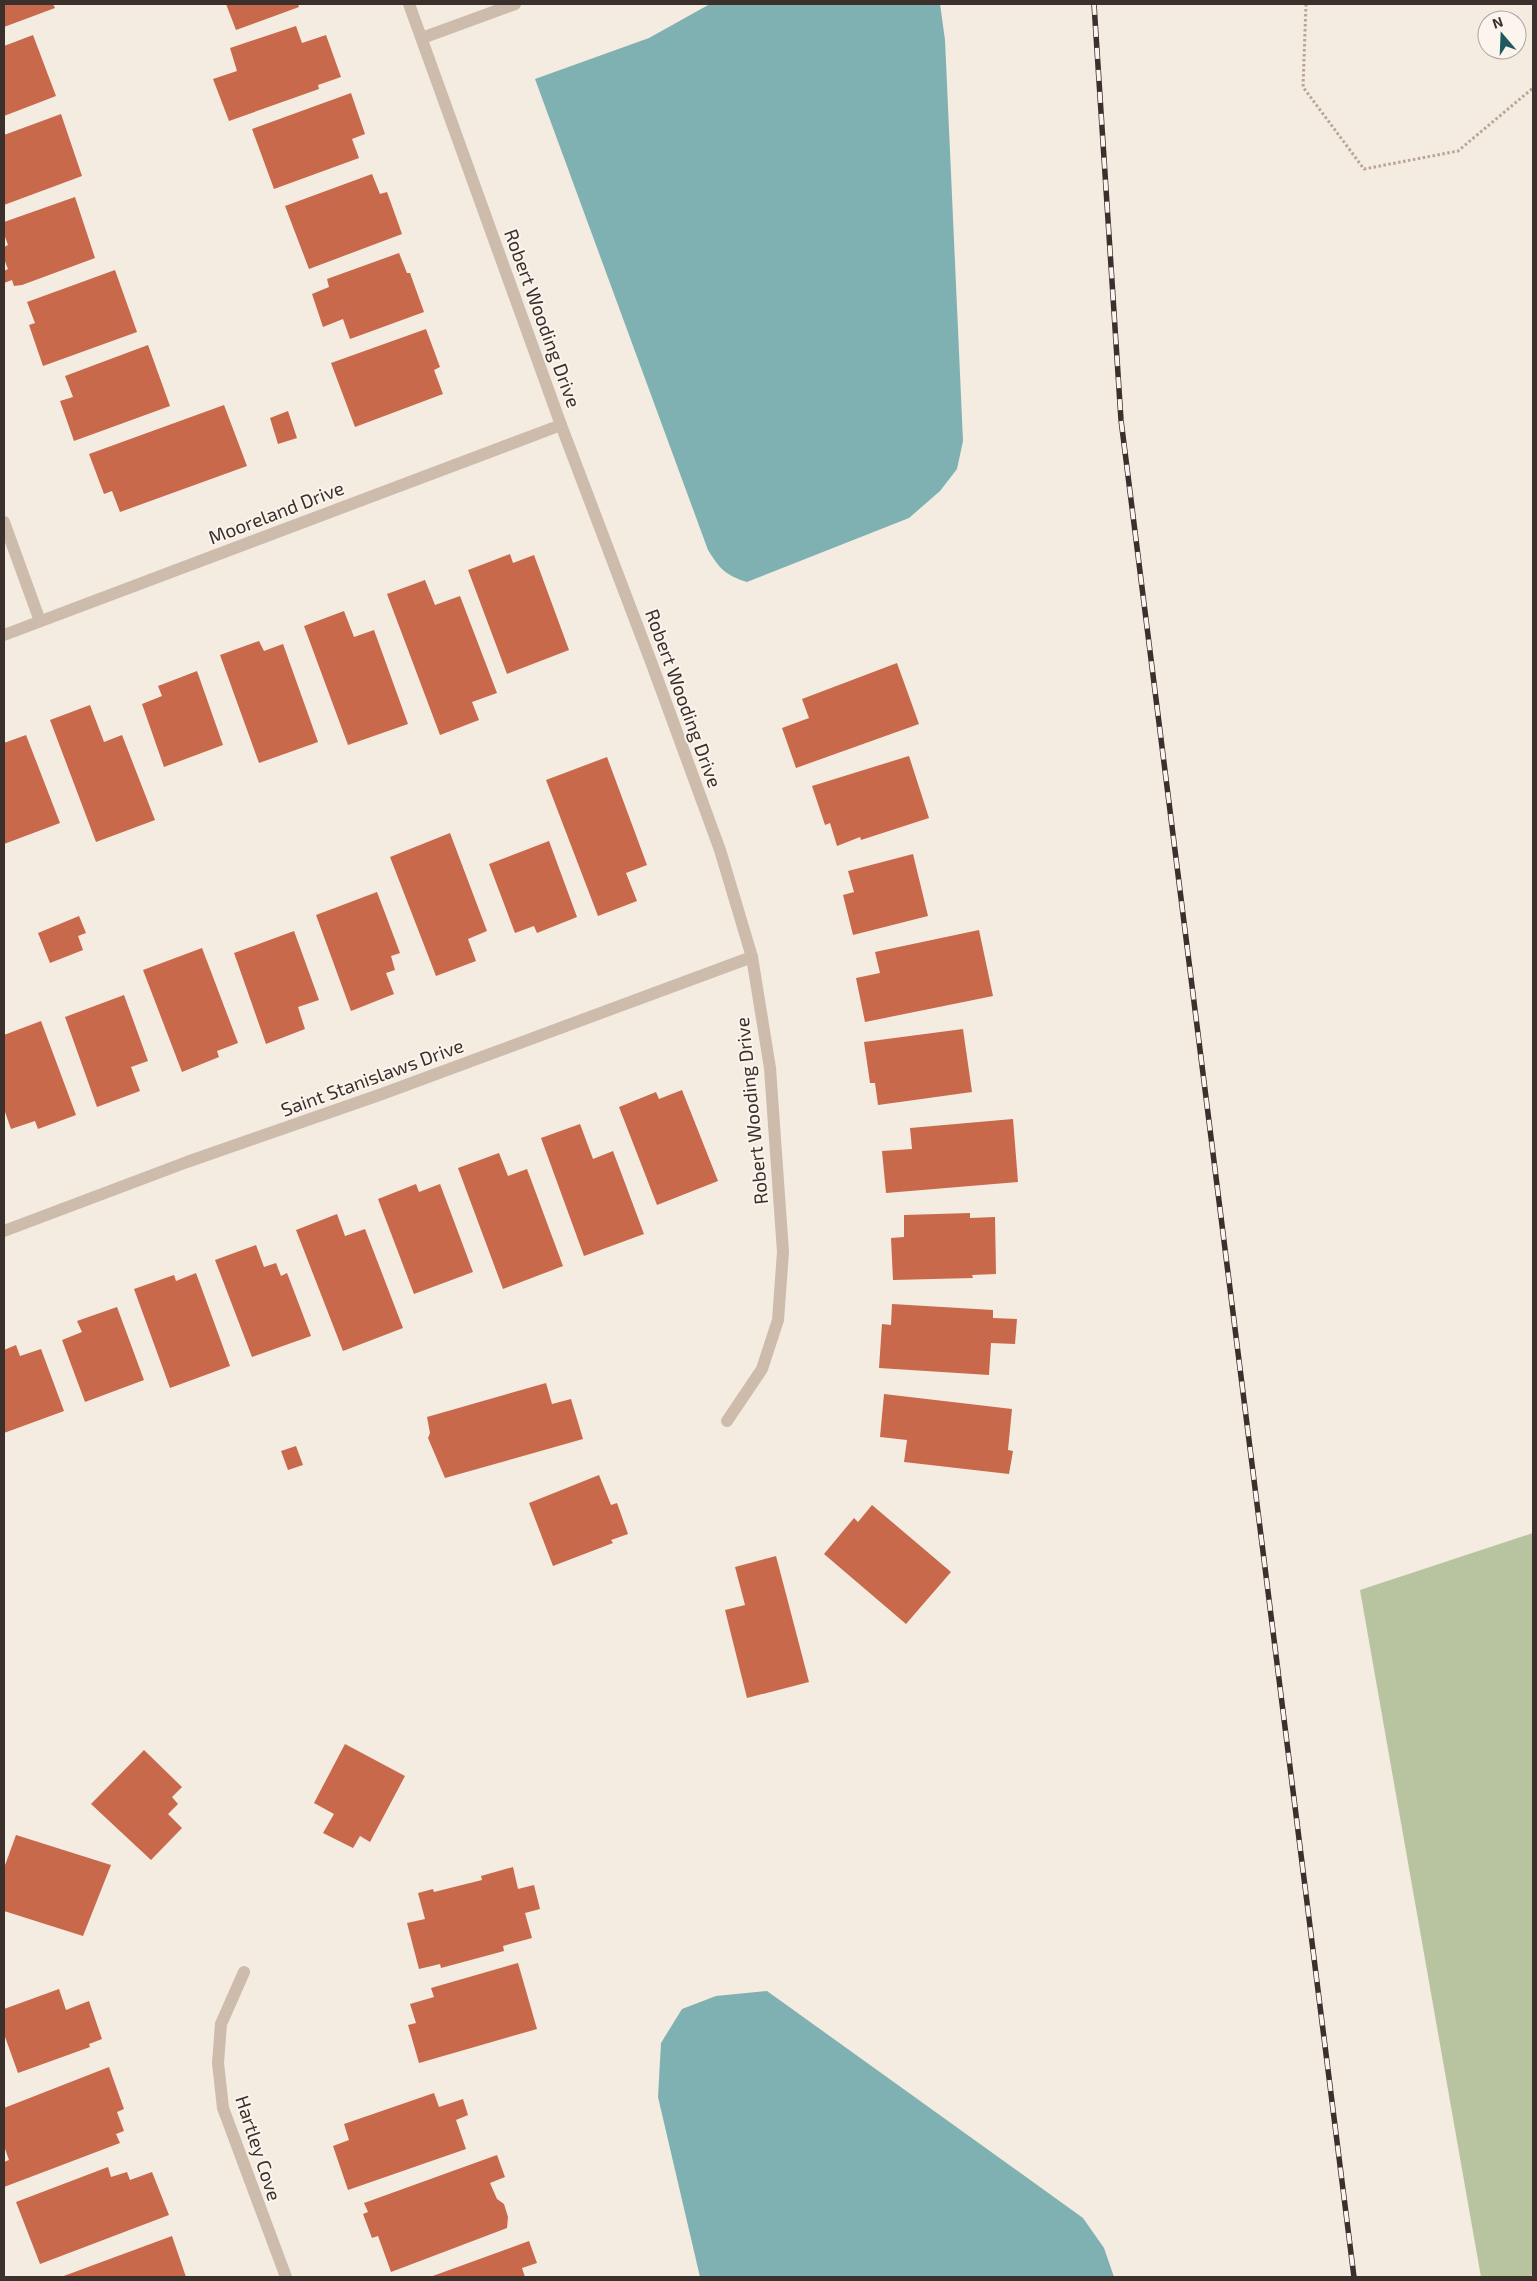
<svg xmlns="http://www.w3.org/2000/svg" width="1537" height="2281" viewBox="0 0 1537 2281" font-family="'Exo 2',sans-serif">
<style>
.green{fill:#b8c4a0}
.water{fill:#7fb0b2}
.building{fill:#c8694b}
.lines{fill:none;stroke-linecap:round;stroke-linejoin:round}
.path{stroke:#b9a596;stroke-width:3;stroke-dasharray:2.5 2.5;stroke-linecap:butt}
.street{stroke:#cdbbac;stroke-width:12}
.rail-casing{stroke:#3b302b;stroke-width:5.5}
.rail{stroke:#fbf5ee;stroke-width:4;stroke-dasharray:11;stroke-linecap:butt}
.labels{text-anchor:middle;dominant-baseline:central;stroke-width:4;stroke-linejoin:round;paint-order:stroke}
.street-label{font-size:19px;fill:#3b302b;stroke:#fbf5ee}
</style>
<rect width="100%" height="100%" fill="#f4ebe1"/>
<!-- green -->
<path class="green" d="M1533,1533V2275L1527,2277H1481L1360,1590Z"/>
<!-- water -->
<g class="water">
<path d="M710,4H940L945,40L963,441L957,469L940,491L909,518L747,582C725,575 720,569 708,550L535,79L649,38Z"/>
<path d="M767,1991L1083,2218L1104,2248L1114,2277H700L658,2097L661,2043L682,2009L716,1996Z"/>
</g>
<!-- building -->
<g class="building">
<path d="M4,4H53L55,8L4,27Z"/>
<path d="M226,4H298L299,7L236,30Z"/>
<path d="M296,26L302,43L326,35L341,77L318,85L319,89L229,121L213,79L237,71L230,48Z"/>
<path d="M33,35L56,96L4,116V46Z"/>
<path d="M351,93L365,134L352,139L359,158L274,189L252,129Z"/>
<path d="M61,114L82,176L4,205V135Z"/>
<path d="M372,174L380,194L387,192L402,234L309,269L285,206Z"/>
<path d="M75,197L95,258L22,285L14,286L12,280L4,283V271L8,269L4,259V247L8,245L4,234V222Z"/>
<path d="M399,253L407,273H410L424,312L350,339L343,319L323,327L312,294L329,287L327,279Z"/>
<path d="M115,270L137,332L43,366L29,325L35,323L27,302Z"/>
<path d="M426,329L440,367L434,370L443,394L355,427L331,363Z"/>
<path d="M148,345L170,406L74,441L60,401L73,397L65,376Z"/>
<path d="M224,405L247,466L120,512L112,491L104,494L89,454Z"/>
<path d="M288,411L297,438L278,444L270,418Z"/>
<path d="M510,554L513,563L534,555L569,650L507,674L468,570Z"/>
<path d="M425,580L435,605L460,596L497,693L472,702L479,720L440,735L387,594Z"/>
<path d="M344,611L354,637L374,630L408,724L348,745L304,626Z"/>
<path d="M259,641L264,651L283,644L318,742L259,763L220,655Z"/>
<path d="M897,663L919,724L796,768L782,728L809,718L802,699Z"/>
<path d="M197,671L223,745L164,767L142,704L162,696L158,686Z"/>
<path d="M90,705L104,742L122,735L155,820L96,842L50,720Z"/>
<path d="M26,735L60,823L4,844V743Z"/>
<path d="M909,756L929,818L861,840L860,837L837,846L830,823L825,825L812,786Z"/>
<path d="M607,757L647,865L626,873L637,901L598,916L546,780Z"/>
<path d="M450,833L487,931L468,939L476,961L436,976L390,857Z"/>
<path d="M549,841L577,917L537,933L534,926L515,933L489,864Z"/>
<path d="M913,854L928,916L853,935L843,895L854,892L848,871Z"/>
<path d="M377,892L400,953L391,956L395,970L386,973L394,994L351,1011L316,915Z"/>
<path d="M79,916L86,933L78,936L83,950L50,963L38,933Z"/>
<path d="M979,930L993,996L865,1022L856,978L880,973L875,952Z"/>
<path d="M294,931L319,1000L298,1007L305,1029L266,1044L234,953Z"/>
<path d="M202,948L238,1043L217,1051L219,1057L182,1072L143,970Z"/>
<path d="M124,995L148,1061L131,1067L140,1091L97,1107L65,1017Z"/>
<path d="M41,1021L76,1115L38,1129L35,1121L11,1129L4,1109V1035Z"/>
<path d="M963,1029L972,1092L878,1105L875,1083H870L864,1042Z"/>
<path d="M682,1090L718,1181L657,1205L619,1107L656,1092L659,1099Z"/>
<path d="M1013,1119L1018,1182L886,1193L882,1151L912,1149L910,1128Z"/>
<path d="M580,1124L593,1159L613,1151L644,1234L584,1256L541,1138Z"/>
<path d="M499,1153L508,1176L527,1169L563,1266L503,1289L458,1168Z"/>
<path d="M416,1184L419,1192L440,1184L473,1272L414,1294L378,1199Z"/>
<path d="M970,1213V1218L995,1217L996,1274L972,1275L973,1278L893,1280L891,1238L904,1237V1215Z"/>
<path d="M337,1214L345,1236L365,1229L403,1328L343,1351L296,1230Z"/>
<path d="M256,1245L264,1267L276,1263L281,1276L287,1273L311,1336L252,1357L215,1260Z"/>
<path d="M196,1273L230,1366L170,1388L134,1289L174,1275L176,1281Z"/>
<path d="M892,1304L993,1310V1318L1017,1319L1015,1344L991,1343L989,1375L879,1368L882,1324L891,1325Z"/>
<path d="M117,1307L144,1380L85,1402L62,1340L82,1332L77,1321Z"/>
<path d="M16,1345L20,1356L41,1349L64,1411L4,1433V1350Z"/>
<path d="M546,1383L552,1404L571,1399L583,1439L445,1478L428,1438L430,1433L427,1417Z"/>
<path d="M884,1394L1012,1409L1008,1450L1013,1451L1009,1474L904,1462L907,1440L880,1437Z"/>
<path d="M296,1446L303,1465L288,1470L281,1451Z"/>
<path d="M599,1475L611,1505L617,1503L628,1534L611,1540L613,1543L553,1566L529,1503Z"/>
<path d="M872,1505L951,1572L906,1624L824,1554L854,1518L858,1522Z"/>
<path d="M776,1556L809,1682L747,1698L725,1610L745,1605L735,1567Z"/>
<path d="M345,1744L405,1776L370,1842L360,1836L353,1848L323,1833L334,1814L314,1803Z"/>
<path d="M144,1750L182,1787L172,1797L178,1804L168,1814L182,1828L151,1860L91,1804Z"/>
<path d="M16,1835L111,1865L83,1936L4,1911V1868Z"/>
<path d="M513,1867L518,1889L534,1885L540,1909L525,1913L532,1938L503,1946L504,1951L441,1968L440,1964L419,1969L407,1923L425,1919L418,1893L433,1889L434,1892L482,1880L481,1876Z"/>
<path d="M518,1963L537,2029L419,2063L408,2025L416,2023L410,2004L434,1997L431,1988Z"/>
<path d="M59,1989L66,2010L89,2001L102,2039L89,2044L90,2047L18,2073L4,2034V2009Z"/>
<path d="M109,2067L124,2109L117,2112L124,2131L116,2134L120,2143L4,2187V2162L9,2160L4,2146V2108Z"/>
<path d="M434,2093L439,2107L463,2099L468,2115L456,2120L466,2149L348,2190L333,2146L349,2140L344,2124Z"/>
<path d="M497,2155L505,2177L490,2183L497,2199L504,2204L508,2217L507,2228L391,2272L378,2236L372,2238L363,2214L368,2212L364,2203Z"/>
<path d="M108,2167L111,2177L127,2172L130,2180L152,2172L169,2215L40,2264L16,2202Z"/>
<path d="M172,2236L186,2277H61Z"/>
<path d="M529,2241L537,2263L522,2268L525,2277H430Z"/>
</g>
<g class="lines">
<!-- path -->
<path class="path" d="M1306,4L1303,87L1364,169L1458,151L1533,88"/>
<!-- street -->
<g class="street">
<path d="M409,4L561,425L653,667L720,850L752,957L770,1068L783,1252L778,1320L762,1369L727,1421"/>
<path d="M422,38L515,4"/>
<path d="M4,522L40,621"/>
<path d="M4,635L561,425"/>
<path d="M4,1231L187,1162L382,1094L752,957"/>
<path d="M244,1972L221,2024L218,2063L223,2108L286,2277"/>
</g>
<!-- rail casing -->
<g class="rail-casing">
<path id="rail" d="M1094,4L1121,420L1354,2277"/>
</g>
<!-- rail -->
<use href="#rail" class="rail"/>
</g>
<g class="labels">
<!-- street labels -->
<g class="street-label">
<text transform="translate(543 318) rotate(70)">Robert Wooding Drive</text>
<text transform="translate(276 512) rotate(-21)">Mooreland Drive</text>
<text transform="translate(684 698) rotate(70)">Robert Wooding Drive</text>
<text transform="translate(372 1077) rotate(-20)">Saint Stanislaws Drive</text>
<text transform="translate(751 1111) rotate(-96)">Robert Wooding Drive</text>
<text transform="translate(259 2148) rotate(72)">Hartley Cove</text>
</g>
</g>
<!-- border -->
<rect width="1537" height="2281" fill="none" stroke="#3b302b" stroke-width="10"/>
<!-- north arrow -->
<g transform="translate(1502 35) rotate(341)"><circle r="24" fill="#fbf5ee" stroke="#aea6a0"/>
<path d="M0-4L9 19L0 12L-9 19Z" fill="#1f5a5e"/>
<text y="-8" font-size="14" font-weight="bold" text-anchor="middle" fill="#3b302b">N</text>
</g>
</svg>
